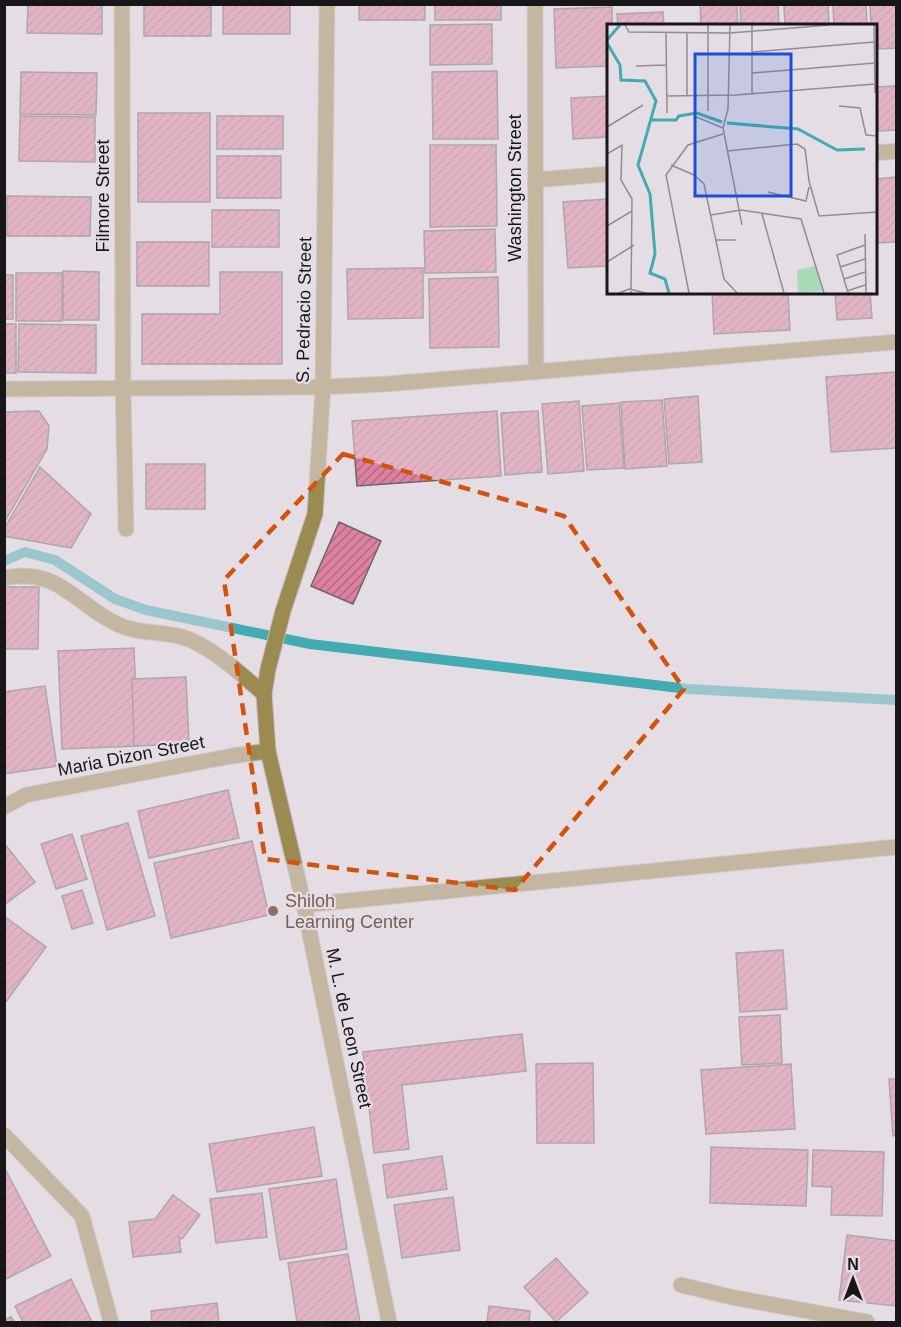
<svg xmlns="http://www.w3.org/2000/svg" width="901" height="1327" viewBox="0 0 901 1327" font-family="Helvetica,sans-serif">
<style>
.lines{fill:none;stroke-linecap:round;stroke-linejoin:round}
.stream{stroke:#43acb2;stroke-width:10}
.building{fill:url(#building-hatch);stroke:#6e6467;stroke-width:1.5}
.street-casing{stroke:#c0b9bf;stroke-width:17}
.street{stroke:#9b8b51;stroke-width:15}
.marked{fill:none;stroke:#d3520d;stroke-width:4.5;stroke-dasharray:12 8;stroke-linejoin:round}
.education-dot{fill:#8d6e63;stroke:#e5dde4;stroke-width:2}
.labels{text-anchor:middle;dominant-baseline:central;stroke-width:4.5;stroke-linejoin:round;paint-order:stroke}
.street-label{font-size:18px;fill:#181618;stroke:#e5dde4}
.education-label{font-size:18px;fill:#785e54;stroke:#e5dde4;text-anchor:start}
.inset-river{fill:none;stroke:#43acb2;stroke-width:3}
.inset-road{fill:none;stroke:#938d92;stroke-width:1.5}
.view{fill:#1d4ed8;fill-opacity:0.15;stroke:#1d4ed8;stroke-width:3}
.inset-edge{fill:none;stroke:#181618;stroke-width:3}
</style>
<defs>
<pattern id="building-hatch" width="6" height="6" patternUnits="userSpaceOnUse" patternTransform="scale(1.5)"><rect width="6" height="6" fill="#dd81a1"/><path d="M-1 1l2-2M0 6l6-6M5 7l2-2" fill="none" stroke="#b26982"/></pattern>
</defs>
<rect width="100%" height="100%" fill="#e5dde4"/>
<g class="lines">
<!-- stream -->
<path class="stream" d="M4,561L25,552L55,560L115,599L146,610L310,644L688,689L896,700"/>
</g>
<!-- building -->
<g class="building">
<path d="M28,4H102V34L27,33Z"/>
<rect x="144" y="4" width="67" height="32"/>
<rect x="223" y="4" width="67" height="30"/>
<rect x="359" y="4" width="66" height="16"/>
<rect x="435" y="4" width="66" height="16"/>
<path d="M700,4H737L738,26H701Z"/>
<path d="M740,4H778L779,26H741Z"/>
<path d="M784,4H828L829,26H785Z"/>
<path d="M833,4H866L867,26H834Z"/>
<path d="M870,4H896V48L876,49V26H871Z"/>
<path d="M612,7V26H608V66L556,68L554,9Z"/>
<path d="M663,12L664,26H618L617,14Z"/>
<path d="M492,24V64L430,65V25Z"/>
<path d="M497,71L498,139H433L432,72Z"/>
<path d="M21,72L97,73L96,115L20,114Z"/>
<path d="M896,86V130L878,131L876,87Z"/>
<path d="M608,96V137L573,139L571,98Z"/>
<rect x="138" y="113" width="72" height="89"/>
<path d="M20,116L95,117V162L19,161Z"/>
<rect x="217" y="116" width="66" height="33"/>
<path d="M430,145H496L497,226L430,227Z"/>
<rect x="217" y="156" width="64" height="42"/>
<path d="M896,177V242L876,243V179Z"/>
<path d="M7,196L91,197L90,236H7Z"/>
<path d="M608,199V266L568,268L563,202Z"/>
<rect x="212" y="210" width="67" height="37"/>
<path d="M495,229L496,272L425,273L424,231Z"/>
<rect x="137" y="242" width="72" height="44"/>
<path d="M423,268V318L348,319L347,269Z"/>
<path d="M63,271L99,272V320H63Z"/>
<path d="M220,272H282V364H142V314H220Z"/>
<rect x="16" y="273" width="46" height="48"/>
<rect x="4" y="275" width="9" height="44"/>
<path d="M498,277L499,347L430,348L429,279Z"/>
<path d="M712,292H788L790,330L714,334Z"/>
<path d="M835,292H870L872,318L837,320Z"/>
<rect x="4" y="324" width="12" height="49"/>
<path d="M19,324L96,325V373L18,372Z"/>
<path d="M896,372V448L831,452L826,377Z"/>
<path d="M698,396L702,462L669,464L664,399Z"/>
<path d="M662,400L667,466L625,469L621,402Z"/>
<path d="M579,401L584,471L548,474L542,404Z"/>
<path d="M619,403L624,468L587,470L582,406Z"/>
<path d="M39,411L49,426L47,449L4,523V412Z"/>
<path d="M497,411L501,476L357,486L352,421Z"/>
<path d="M538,411L542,472L505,475L501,413Z"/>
<rect x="146" y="464" width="59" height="45"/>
<path d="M40,467L91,514L71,548L4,536V529Z"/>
<path d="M339,522L381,541L353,604L311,586Z"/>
<path d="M4,587H39L38,649H4Z"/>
<path d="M134,648L138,746L62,749L58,651Z"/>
<path d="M186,677L189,744L134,746L132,679Z"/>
<path d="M45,686L57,766L4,774V692Z"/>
<path d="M228,790L239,838L149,858L138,811Z"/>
<path d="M128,823L155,916L107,930L81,836Z"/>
<path d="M72,834L87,879L56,889L41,844Z"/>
<path d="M252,841L269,915L171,938L154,863Z"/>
<path d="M4,843L35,882L4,905Z"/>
<path d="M82,890L93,923L72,929L62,896Z"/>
<path d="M4,916L46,947L5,1003H4Z"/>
<path d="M783,950L787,1009L740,1012L736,953Z"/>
<path d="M780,1015L782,1063L742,1065L739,1017Z"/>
<path d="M522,1034L526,1071L402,1085L409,1149L374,1153L363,1052Z"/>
<path d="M593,1063L594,1143H537L536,1064Z"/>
<path d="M791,1064L795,1129L706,1134L701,1070Z"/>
<path d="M889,1079H896V1135L893,1136Z"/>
<path d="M314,1127L322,1176L217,1192L209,1144Z"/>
<path d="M711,1147L808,1150L806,1206L710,1203Z"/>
<path d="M813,1150L884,1152L882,1216L831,1215L832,1187L812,1186Z"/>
<path d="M442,1156L447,1189L387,1198L383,1165Z"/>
<path d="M4,1167L51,1256L4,1280Z"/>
<path d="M336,1179L347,1249L280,1260L269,1189Z"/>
<path d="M262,1193L267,1237L216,1243L210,1199Z"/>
<path d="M173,1195L200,1215L182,1239L179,1237L181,1252L133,1257L129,1222L155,1219Z"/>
<path d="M453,1197L460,1250L402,1258L394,1205Z"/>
<path d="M847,1235L896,1241V1306L839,1300Z"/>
<path d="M348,1254L360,1322H297L288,1263Z"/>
<path d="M556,1258L588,1293L556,1322L524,1287Z"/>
<path d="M71,1279L92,1322H23L15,1306Z"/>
<path d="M217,1303L219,1322H152L151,1311Z"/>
<path d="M489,1306L530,1311L529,1322H487Z"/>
<path d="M11,1317L14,1322H4V1320Z"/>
</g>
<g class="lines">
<!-- street casing -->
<g class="street-casing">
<g id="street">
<path d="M122,4L123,387L126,529"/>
<path d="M327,4L323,387L315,514L283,611L268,669L264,694L268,751L304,905L389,1322"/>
<path d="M535,4L536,372"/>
<path d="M876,153L896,151"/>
<path d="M535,180L608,174"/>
<path d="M4,389L323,387L386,384L896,342"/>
<path d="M4,578C60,567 75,605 119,625C139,634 161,631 182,637C210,645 242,675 264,694"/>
<path d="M4,807L26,795L232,756L268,751"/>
<path d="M304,905L896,847"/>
<path d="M4,1135L82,1216L111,1322"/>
<path d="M681,1285L731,1297L867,1322"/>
</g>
</g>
<!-- street -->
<use href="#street" class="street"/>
</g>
<!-- marked area -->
<path d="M0 0H901V1327H0ZM343,454L564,516L684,689L515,890L265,859L224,580Z" fill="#e5dde4" fill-opacity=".55" fill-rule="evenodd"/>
<path class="marked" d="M343,454L564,516L684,689L515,890L265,859L224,580Z"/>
<!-- markers -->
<circle class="education-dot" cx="273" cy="911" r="6"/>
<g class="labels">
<!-- street labels -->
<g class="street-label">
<text transform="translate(515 188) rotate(-90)">Washington Street</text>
<text transform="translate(103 196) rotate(-90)">Filmore Street</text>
<text transform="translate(304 310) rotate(-89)">S. Pedracio Street</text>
<text transform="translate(131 756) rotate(-11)">Maria Dizon Street</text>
<text transform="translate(349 1028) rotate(78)">M. L. de Leon Street</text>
</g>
<!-- education labels -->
<g class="education-label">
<text x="285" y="901">Shiloh<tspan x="285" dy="21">Learning Center</tspan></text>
</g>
</g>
<!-- overview -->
<g transform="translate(607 24)">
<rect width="270" height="270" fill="#e5dde4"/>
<path d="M209,242L215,267L191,269L190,246Z" fill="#a9dbb7"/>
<path class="inset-river" d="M0,16L13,1M0,19L13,41L14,56L38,57L49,77L31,141L43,170L48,230L43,249L58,255L62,269M43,96H69L72,92L90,89L115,98M120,99L191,105L230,126L258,125"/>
<path class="inset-road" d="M18,1L22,8L123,9L222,1M101,1V87M123,1L121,85L116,104L135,201M145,1V70M267,1L268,69M59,8L60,89M80,8V72M145,28L267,18M29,42L59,41M145,49L268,39M60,72L129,71L268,60M232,82L253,84L259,111L270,112M87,92L116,104M0,103L36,81M120,127L190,120L198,125L202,157L212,192L270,188M0,130L15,121L14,156L25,175L24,269M64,141L87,151L97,160L117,255L130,269M161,168L199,177L202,163M155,190L177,269M104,191L134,186L194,195L217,269M0,202L25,187M258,210L259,269M109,216H129M0,238L27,221M233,243L258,235M237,255L258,248M240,267L258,261M12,269L22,265L39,269M82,269L59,151L81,121L116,110M241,269L230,231L258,221"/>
<path class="view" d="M88,30H184V172H88Z"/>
<rect width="270" height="270" class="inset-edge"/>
</g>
<!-- border -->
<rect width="901" height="1327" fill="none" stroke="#181618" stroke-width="12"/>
<!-- north arrow -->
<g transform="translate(853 1279)" stroke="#e5dde4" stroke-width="4.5" paint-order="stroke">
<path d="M0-4.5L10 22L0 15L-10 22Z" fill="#181618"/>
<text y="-9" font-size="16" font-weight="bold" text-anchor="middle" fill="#181618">N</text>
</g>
</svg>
